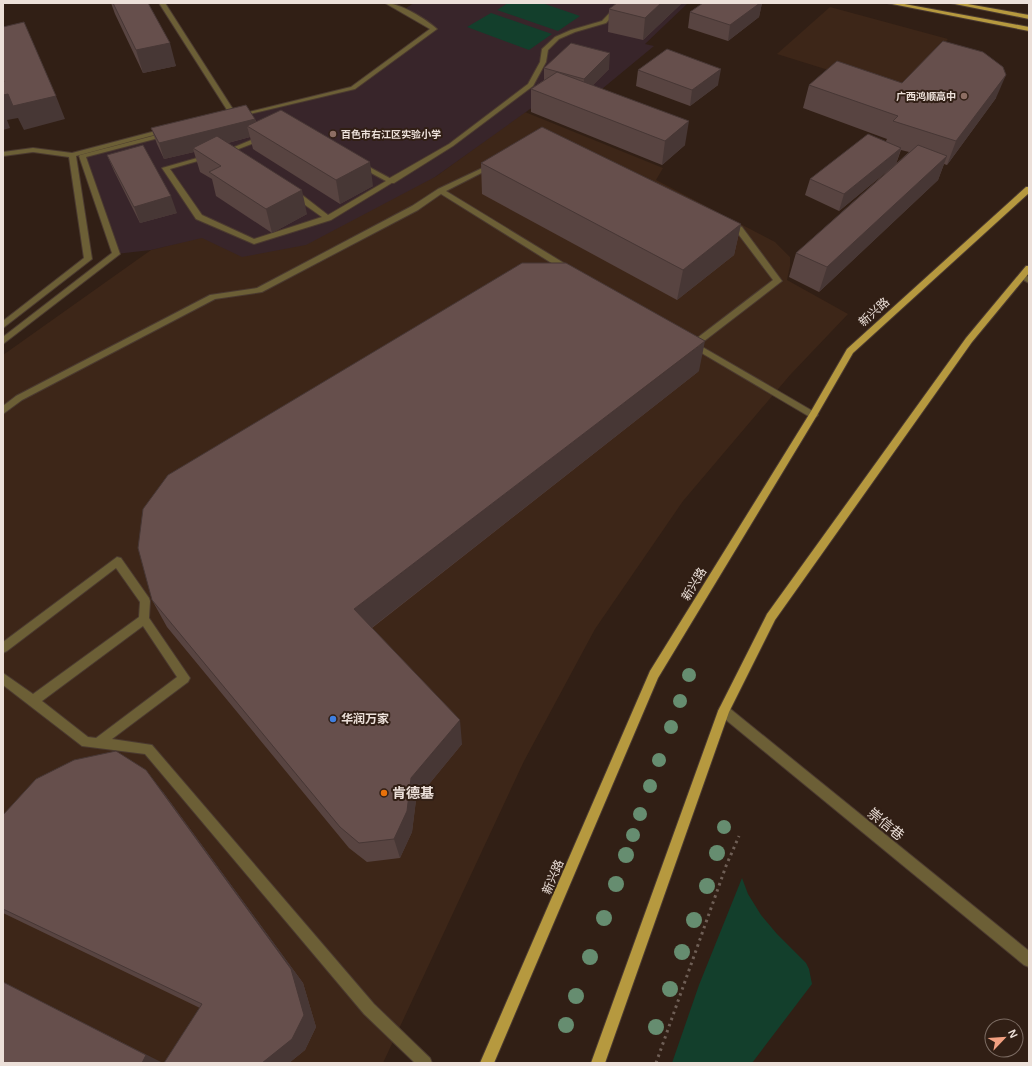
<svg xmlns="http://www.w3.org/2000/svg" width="1032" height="1066" viewBox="0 0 1032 1066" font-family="Arial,'Noto Sans SC',sans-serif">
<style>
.built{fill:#3d2618}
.education{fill:#38252a}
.green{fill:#133f2c}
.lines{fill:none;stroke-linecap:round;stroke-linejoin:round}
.service-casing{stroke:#4b3a30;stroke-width:2}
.minor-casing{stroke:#4b3a30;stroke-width:2}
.primary-casing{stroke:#4b3a30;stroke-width:2}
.path{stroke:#6f5f56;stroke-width:3;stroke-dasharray:2.5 4;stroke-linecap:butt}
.service{fill:#6c5f36;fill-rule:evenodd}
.minor{fill:#6c5f36;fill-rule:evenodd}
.primary{fill:#b6993f;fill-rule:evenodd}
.tree{fill:#668d70}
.wall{fill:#584441}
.shaded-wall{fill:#473735}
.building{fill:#664f4c;stroke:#473735}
.education-dot{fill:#8d6e63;stroke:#311f15;stroke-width:1.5}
.shop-dot{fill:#3f7fe0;stroke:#311f15;stroke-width:1.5}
.food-dot{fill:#e8710a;stroke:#311f15;stroke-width:1.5}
.labels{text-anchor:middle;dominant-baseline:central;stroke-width:4;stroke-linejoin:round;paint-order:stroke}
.far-poi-label{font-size:10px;font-weight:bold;fill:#ece0d9;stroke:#311f15;text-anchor:end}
.street-label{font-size:12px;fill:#ece0d9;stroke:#311f15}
.poi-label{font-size:12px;font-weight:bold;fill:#ece0d9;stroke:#311f15;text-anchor:start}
.near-poi-label{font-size:14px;font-weight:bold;fill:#ece0d9;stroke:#311f15;text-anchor:start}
.near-street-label{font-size:14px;fill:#ece0d9;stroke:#311f15}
</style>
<rect width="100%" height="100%" fill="#311f15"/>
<!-- built -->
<g class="built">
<path d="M830,7L948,39L899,92L777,54Z"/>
<path d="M525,112L663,168L656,180L775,242L790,257V266L787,280L848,314L790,375L683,501L595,629L524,761L383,1063H3V355L151,250L435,177Z"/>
</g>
<!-- education -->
<path class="education" d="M414,3H688L645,44L654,46L585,103L554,92L435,177L306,245L242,257L202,238L151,250L116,254L82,156L353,88L433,29L403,10Z"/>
<!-- green -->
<g class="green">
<path d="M508,3H542L580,16L558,31L497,10Z"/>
<path d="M491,13L552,34L529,50L467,27Z"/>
<path d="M742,878L748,894L761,915L777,934L806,963L809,969L812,984L752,1063H672L699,985Z"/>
</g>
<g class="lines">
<!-- service casing -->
<g class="service-casing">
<g id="service">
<path d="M385,3C400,3 426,19 437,29L355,89L237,117V115L351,87L430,29Z"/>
<path d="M619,3H625L606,23L575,32L559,39L548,50L546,62L533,86L453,146L394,183H388V179L449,144L528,84L540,62L542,49L555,37L571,30L602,21Z"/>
<path d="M168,132L170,133V135L86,157L120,254L3,344V337L112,253L79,156L80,155Z"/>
<path d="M493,163L495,164V166L446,191L572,268V272H566L441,194L418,210L262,292L215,299L22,400L3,414V406L16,396L210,295L257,288L412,206L438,189Z"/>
<path d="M726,222H732L742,227L782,281L699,345L816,413L818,415L816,417H810L688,345L773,280L736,231L726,226Z"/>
<path d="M1022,274L1029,277V283L1018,277Z"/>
<path d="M117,557L121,558L149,598L150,601L149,618L190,678L188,682L112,739L152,745L374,1004L430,1058L432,1063H415L364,1014L145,754L82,746L3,685V673L33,694L139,617L140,602L116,568L7,651L3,653V642ZM143,626L177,677L96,738L88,737L42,701Z"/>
</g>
</g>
<!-- minor casing -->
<g class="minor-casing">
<g id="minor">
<path d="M159,3H165L236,114L235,115L227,117L224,115L229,113Z"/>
<path d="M290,124L395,181L331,220L254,244L196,219L162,168L232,148ZM290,129L386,181L328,215L297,191H291V195L322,217L254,239L202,215L170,169L236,150Z"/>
<path d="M167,128L170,130L169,131L76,156L92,259L3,328V321L84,258L69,157L33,152L3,156V152L33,148L72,153Z"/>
<path d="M724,706L728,707L1029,951V967L1024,965L720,715L718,711L720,707Z"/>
</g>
</g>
<!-- primary casing -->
<g class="primary-casing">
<g id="primary">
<path d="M887,3H899L1029,27V31Z"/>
<path d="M950,3H962L1029,15V19Z"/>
<path d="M1026,187H1029V193L853,353L816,417L658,678L494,1063H480L650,671L810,413L847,349Z"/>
<path d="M1026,266H1029V273L972,342L775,620L729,712L605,1063H591L718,711L767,614L966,338Z"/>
</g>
</g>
<!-- path -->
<path class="path" d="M656,1063L726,866L739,836"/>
<!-- service -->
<use href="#service" class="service"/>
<!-- minor -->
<use href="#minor" class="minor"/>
<!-- primary -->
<use href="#primary" class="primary"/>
</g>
<!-- trees -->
<g class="tree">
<circle cx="689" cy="675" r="7"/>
<circle cx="680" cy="701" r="7"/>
<circle cx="671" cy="727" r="7"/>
<circle cx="659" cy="760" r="7"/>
<circle cx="650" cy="786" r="7"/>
<circle cx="640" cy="814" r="7"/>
<circle cx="724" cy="827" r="7"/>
<circle cx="633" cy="835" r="7"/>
<circle cx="717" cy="853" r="8"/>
<circle cx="626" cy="855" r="8"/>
<circle cx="616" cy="884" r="8"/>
<circle cx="707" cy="886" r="8"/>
<circle cx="604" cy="918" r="8"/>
<circle cx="694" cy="920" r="8"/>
<circle cx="682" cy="952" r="8"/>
<circle cx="590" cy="957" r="8"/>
<circle cx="670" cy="989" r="8"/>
<circle cx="576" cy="996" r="8"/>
<circle cx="566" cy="1025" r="8"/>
<circle cx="656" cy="1027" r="8"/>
</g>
<!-- wall -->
<g class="wall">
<path d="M111,3H148L176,66L143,73L115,14Z"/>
<path d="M617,3H682L643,40L608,32L609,9Z"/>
<path d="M703,3H762L759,17L728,41L688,28L690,12Z"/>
<path d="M544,68L609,69L593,85L685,145L662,165L531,112V89L544,80Z"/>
<path d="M638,70L718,85L690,106L636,86Z"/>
<path d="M902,83L996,98L947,165L944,164L938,180L819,292L789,277L796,253L909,152L901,150L896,164L839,211L805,195L810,179L886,141L887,139L803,108L809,85Z"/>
<path d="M255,119L256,121L373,186L340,204L253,149L250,137L228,143L307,214L272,233L216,196L212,179L200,172L194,152L164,159L157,144L151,128Z"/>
<path d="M107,155L177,213L140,223L114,171Z"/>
<path d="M481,163L741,224L734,255L677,300L482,194Z"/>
<path d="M699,371L372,628L462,744L416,800L412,832L400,858L367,862L349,848L167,627L152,600Z"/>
<path d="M163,792L303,983L316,1027L305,1050L289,1063H164L200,1008L3,913V815Z"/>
</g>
<!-- shaded-wall -->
<g class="shaded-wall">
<path d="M661,3H682L643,40L645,18Z"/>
<path d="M760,3H762L759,17L728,41L730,25Z"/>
<path d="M170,43L176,66L143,73L136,50Z"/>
<path d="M610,53L609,69L583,95L584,79Z"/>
<path d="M721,69L718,85L690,106L692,90Z"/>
<path d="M1006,75L996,98L947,165L956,141Z"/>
<path d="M8,94L56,96L65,119L24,130L18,118L7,120L10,128L3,130V95Z"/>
<path d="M255,119L259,133L247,126L250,137L197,151L193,148L194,152L164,159L159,143Z"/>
<path d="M689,121L685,145L662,165L665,141Z"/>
<path d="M901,148L896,164L839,211L844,194Z"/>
<path d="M947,156L938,180L819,292L827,267Z"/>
<path d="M370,162L373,186L340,204L336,180Z"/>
<path d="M302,190L307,214L272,233L266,209Z"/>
<path d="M171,196L177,213L140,223L134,207Z"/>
<path d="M741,224L734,255L677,300L683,270Z"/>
<path d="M705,341L699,371L361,636L354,609Z"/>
<path d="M460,720L462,744L416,800L412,832L400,858L394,839L411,778Z"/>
<path d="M146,770L163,792L303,983L316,1027L305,1050L289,1063H262Z"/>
<path d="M3,982L163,1063H142Z"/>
</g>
<!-- building -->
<g class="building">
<path d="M113,3H148L170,43L136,50Z"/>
<path d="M617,3H661L645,18L609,9Z"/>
<path d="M703,3H760L730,25L690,12Z"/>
<path d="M24,22L56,96L13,106L8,94L3,95V82H4L3,80V27Z"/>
<path d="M943,41L983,52L1003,67L1006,75L956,141L893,121L898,116L809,85L837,61L902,83Z"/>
<path d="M571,43L610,53L584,79L544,68Z"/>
<path d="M667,49L721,69L692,90L638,70Z"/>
<path d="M557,72L689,121L665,141L531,89Z"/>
<path d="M246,105L255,119L159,143L151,128Z"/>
<path d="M281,110L370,162L336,180L247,126Z"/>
<path d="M542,127L741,224L683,270L481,163Z"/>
<path d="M868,134L901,148L844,194L810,179Z"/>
<path d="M217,136L302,190L266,209L209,172L221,166L193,148Z"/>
<path d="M143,145L171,196L134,207L107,155Z"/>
<path d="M918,145L947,156L827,267L796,253Z"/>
<path d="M522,263H566L705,341L354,609L460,720L411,778L407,811L394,839L359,843L340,827L152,600L138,548L143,509L168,475Z"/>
<path d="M116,751L146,770L291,969L304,1015L292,1039L262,1063H164L202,1004L3,909V815L36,779L74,760Z"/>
<path d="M3,982L146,1055L142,1063H3Z"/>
</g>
<!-- markers -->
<g class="education-dot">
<circle cx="964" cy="96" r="4"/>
<circle cx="333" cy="134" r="4"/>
</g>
<circle class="shop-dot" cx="333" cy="719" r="4"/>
<circle class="food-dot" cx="384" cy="793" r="4"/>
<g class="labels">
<!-- far-poi labels -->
<g class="far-poi-label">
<text x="956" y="96">广西鸿顺高中</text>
<text x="341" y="134" text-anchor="start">百色市右江区实验小学</text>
</g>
<!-- street labels -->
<g class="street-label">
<text transform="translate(874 312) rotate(-42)">新兴路</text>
<text transform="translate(694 584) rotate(-59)">新兴路</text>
<text transform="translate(553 877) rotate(-67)">新兴路</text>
</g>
<!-- poi labels -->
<g class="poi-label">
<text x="341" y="719">华润万家</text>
</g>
<!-- near-poi labels -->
<g class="near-poi-label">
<text x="392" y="793">肯德基</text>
</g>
<!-- near-street labels -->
<g class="near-street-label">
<text transform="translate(886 824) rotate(39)">崇信巷</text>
</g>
</g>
<!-- border -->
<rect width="1032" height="1066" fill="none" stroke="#ece0d9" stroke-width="8"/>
<!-- north arrow -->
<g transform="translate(1004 1038) rotate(65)"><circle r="19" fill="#311f15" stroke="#7c6c63"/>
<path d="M0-3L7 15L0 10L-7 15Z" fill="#f2a081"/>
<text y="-6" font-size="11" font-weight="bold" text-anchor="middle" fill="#ece0d9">N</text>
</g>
</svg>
